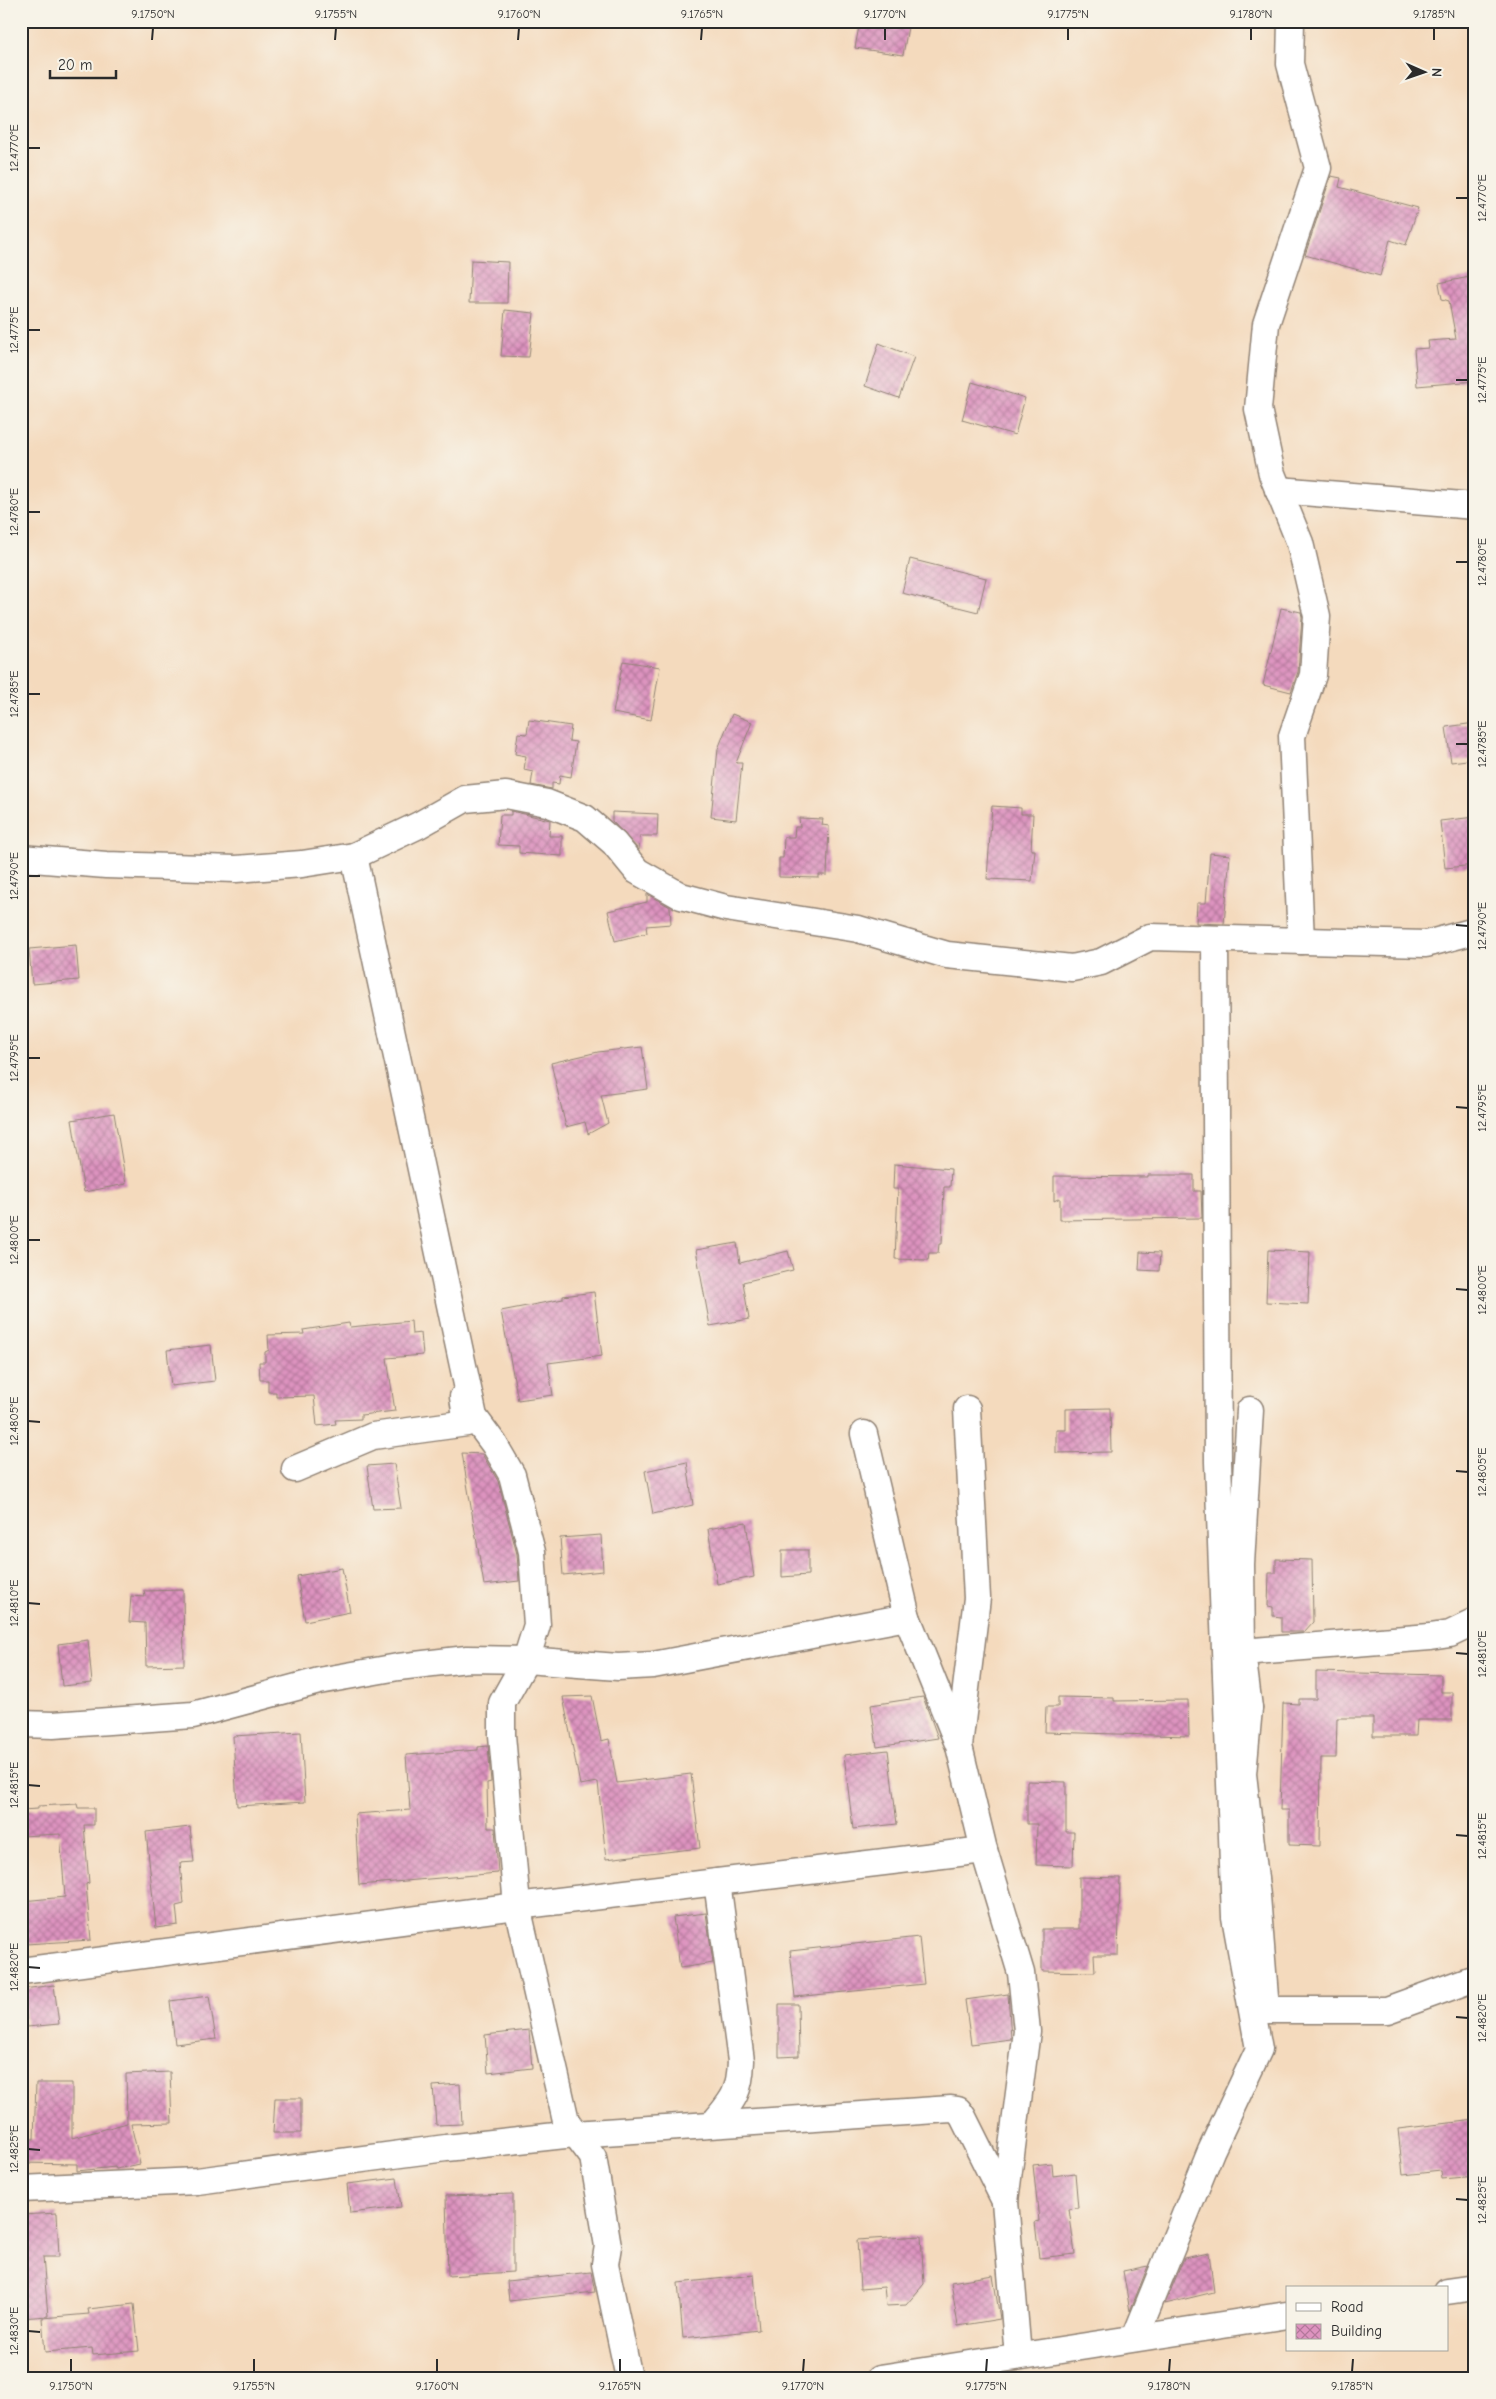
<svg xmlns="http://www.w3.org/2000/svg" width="1496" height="2399" viewBox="0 0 1496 2399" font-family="'Comic Neue',sans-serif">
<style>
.building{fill:url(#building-cross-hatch)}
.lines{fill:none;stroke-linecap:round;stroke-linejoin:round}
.minor-casing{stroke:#908274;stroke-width:29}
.minor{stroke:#fff;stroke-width:26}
.ticks{fill:none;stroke:#2b2b2b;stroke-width:2}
.neatline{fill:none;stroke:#2b2b2b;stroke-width:2}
.ticks-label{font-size:12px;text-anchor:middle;fill:#2b2b2b}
</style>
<defs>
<pattern id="building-cross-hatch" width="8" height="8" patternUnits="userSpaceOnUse" patternTransform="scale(1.25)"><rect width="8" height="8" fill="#dd93bf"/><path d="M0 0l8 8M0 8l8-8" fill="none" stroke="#b3789b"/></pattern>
</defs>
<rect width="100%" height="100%" fill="#f7f3e8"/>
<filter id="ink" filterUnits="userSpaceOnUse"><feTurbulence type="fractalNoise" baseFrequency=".02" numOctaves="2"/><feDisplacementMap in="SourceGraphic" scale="10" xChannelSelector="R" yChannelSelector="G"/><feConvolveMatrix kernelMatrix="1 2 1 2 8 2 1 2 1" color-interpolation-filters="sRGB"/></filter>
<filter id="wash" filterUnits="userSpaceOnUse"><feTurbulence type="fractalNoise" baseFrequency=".0096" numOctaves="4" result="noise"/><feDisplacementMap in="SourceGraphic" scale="20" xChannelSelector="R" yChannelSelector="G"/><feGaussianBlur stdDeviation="1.12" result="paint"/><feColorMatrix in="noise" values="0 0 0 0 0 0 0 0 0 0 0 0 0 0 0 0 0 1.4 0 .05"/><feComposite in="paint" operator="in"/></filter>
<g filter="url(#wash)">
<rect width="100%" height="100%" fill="#f4dabd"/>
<g id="blocks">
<!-- building -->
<g class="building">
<path d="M860,21H909L903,55L855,48Z"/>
<path d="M1331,176L1341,178L1339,187L1418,208L1406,245L1390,240L1380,276L1305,255Z"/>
<path d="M471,260L508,262L507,303H469Z"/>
<path d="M1475,276V381L1417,386L1414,349L1429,348L1428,341L1456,339L1449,301L1442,299L1439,283Z"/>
<path d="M505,310L534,313L529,357L501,356Z"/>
<path d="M879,343L914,357L899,398L865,386Z"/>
<path d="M972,382L1025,398L1015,435L962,420Z"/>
<path d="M910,559L986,578L978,612L902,593Z"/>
<path d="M1281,608L1301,612L1302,617L1298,672L1291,692L1263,685Z"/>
<path d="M623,661L660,667L651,720L613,713Z"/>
<path d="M732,714L752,722L736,763H742L736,820L711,817L718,749Z"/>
<path d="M529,720L571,726L569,741L576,742L571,777L560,775L559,784L552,783V789L531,785L533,772L524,770L526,756L515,754L518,733L527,734Z"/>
<path d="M1475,723V759L1451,762L1446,727Z"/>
<path d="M992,806L1021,808V814H1033L1031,850H1035L1032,881L987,879Z"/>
<path d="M511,811L550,820L549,836H562V856L519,853V846L498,845L500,815H511Z"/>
<path d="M612,812L658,814L657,836H640L639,850L612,821Z"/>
<path d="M1475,817V865L1445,868L1440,821Z"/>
<path d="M799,818L823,819L822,825L829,826L827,875H819V878L779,877V858H783L784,837H794L795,827H800Z"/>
<path d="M1210,853L1230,855L1224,924L1196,923L1197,903H1206Z"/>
<path d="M647,894L670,907L671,924L646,926L647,933L615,941L608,911L647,902Z"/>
<path d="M76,945L79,980L32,984L29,949Z"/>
<path d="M642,1047L648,1089L601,1095L608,1123L588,1134L585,1122L566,1127L551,1063L598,1052Z"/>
<path d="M114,1113L126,1184L84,1192L72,1120Z"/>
<path d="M894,1164L951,1169L950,1187H944L942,1244H939L938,1253H929L928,1260L895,1259L898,1189H893Z"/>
<path d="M1148,1175H1194V1191H1201L1202,1218L1060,1220V1198L1054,1201V1176L1148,1177Z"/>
<path d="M737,1243L740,1263L788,1251L793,1270L743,1282L749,1319L710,1326L696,1250Z"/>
<path d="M1268,1250L1310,1252L1308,1304L1266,1302Z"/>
<path d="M1140,1252L1160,1253L1159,1271L1139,1270Z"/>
<path d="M594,1292L602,1356L548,1363L553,1395L518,1400L501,1311L563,1299V1296Z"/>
<path d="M411,1321L412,1334L421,1333L423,1355L387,1358L395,1411L361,1415V1419L335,1420L336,1424L317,1426L314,1396L276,1397V1392H268V1380H260L259,1362H265V1352L269,1350L268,1335L304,1334L303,1330L349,1323L350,1327Z"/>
<path d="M211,1345L215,1381L171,1386L167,1350Z"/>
<path d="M1110,1408L1111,1452L1056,1453V1430H1066V1409Z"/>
<path d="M462,1453L482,1454L498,1481L517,1554L519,1581L484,1585Z"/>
<path d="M687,1462L693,1505L653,1514L645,1471Z"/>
<path d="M394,1464L401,1508L373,1509L367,1466Z"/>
<path d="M746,1522L754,1577L717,1584L708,1529Z"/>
<path d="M601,1535L603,1571L563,1575L560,1538Z"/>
<path d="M782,1550H808V1575L782,1577Z"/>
<path d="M1276,1559L1312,1560L1313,1622L1304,1632H1281V1617L1273,1616V1607L1268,1606L1269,1573H1276Z"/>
<path d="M342,1568L350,1612L305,1621L297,1576Z"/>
<path d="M183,1590L184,1665L146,1666L145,1623L129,1622L131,1596L145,1597L144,1591Z"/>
<path d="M88,1640L92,1683L62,1686L58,1644Z"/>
<path d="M1316,1672L1441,1675V1692H1452V1720H1417L1416,1736H1373V1718H1337L1336,1758H1321L1320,1846L1289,1845V1810H1280L1283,1703L1299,1704V1699H1316Z"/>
<path d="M592,1696L601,1741L609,1739L617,1783L691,1774L700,1848L606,1859L598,1782L580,1785L563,1697Z"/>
<path d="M923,1697L938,1738L877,1747L871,1705Z"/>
<path d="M1058,1697L1114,1698V1701L1188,1700L1189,1736L1045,1732L1046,1707H1058Z"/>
<path d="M301,1732L305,1802L237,1806L233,1736Z"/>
<path d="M488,1746L491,1782L487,1783L488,1828H495L498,1873L359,1885L355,1814L410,1810L406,1755L478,1750V1747Z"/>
<path d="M888,1750L897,1824L853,1829L844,1755Z"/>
<path d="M1027,1781L1066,1782V1832H1074L1073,1866L1036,1865L1037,1824H1027Z"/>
<path d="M77,1804L78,1808H94V1825H84L89,1883L86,1884L91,1940L26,1944L22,1901L65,1897L60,1834L21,1836V1810L38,1809V1806Z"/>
<path d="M190,1827L194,1862L180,1863L184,1904L176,1906L178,1925L156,1928L146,1832Z"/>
<path d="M1079,1877L1120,1878L1118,1955H1094L1095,1972L1042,1971V1929H1079Z"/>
<path d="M706,1913L713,1963L680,1968L673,1917Z"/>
<path d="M919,1937L924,1984L795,1997L790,1951Z"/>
<path d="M54,1985L59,2024L27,2027L23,1989Z"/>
<path d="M1008,1994L1011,2039L971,2044L965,2000Z"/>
<path d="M209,1996L216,2039L175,2044L170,2001Z"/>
<path d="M779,2004H798L799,2056L779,2057Z"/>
<path d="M529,2030L532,2068L488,2073L485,2035Z"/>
<path d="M170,2072L172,2123L131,2124L140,2164L116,2169L115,2167L77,2171V2164L21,2163V2139H34L36,2083H72V2138L127,2123L126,2074Z"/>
<path d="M460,2084L462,2124L436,2125L433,2086Z"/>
<path d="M275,2098H301V2133H273Z"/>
<path d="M1475,2120V2176L1442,2179L1441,2171L1403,2175L1398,2129Z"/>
<path d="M1052,2163L1053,2176L1075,2173L1078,2208L1069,2209L1075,2254L1039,2258L1035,2222L1039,2221L1033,2165Z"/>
<path d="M397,2178L401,2207L350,2213L347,2184Z"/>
<path d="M513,2194V2272L448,2276L446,2196Z"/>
<path d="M57,2213L59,2257H43L48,2316L21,2318V2215Z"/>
<path d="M921,2236L924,2284L906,2305L886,2306L884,2287L860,2289L857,2240Z"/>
<path d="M1209,2253L1214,2292L1165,2304L1184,2258Z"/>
<path d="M1148,2266L1130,2311L1123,2271Z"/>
<path d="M591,2272L595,2292L509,2301L507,2281Z"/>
<path d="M754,2275L759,2330L683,2338L678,2283Z"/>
<path d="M993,2275L1000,2319L958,2326L951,2282Z"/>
<path d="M134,2304L139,2351L93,2355L92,2348L45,2352L42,2318L89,2314L88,2309Z"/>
</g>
</g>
</g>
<g filter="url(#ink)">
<use href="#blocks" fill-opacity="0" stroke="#908274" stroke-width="1"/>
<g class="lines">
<!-- minor casing -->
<g class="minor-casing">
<g id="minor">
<path d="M1291,21L1290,64L1318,168L1266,324L1258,409L1272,474L1300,543L1317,616L1313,675L1292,736L1301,941"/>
<path d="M1278,490L1475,506"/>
<path d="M354,856L474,1417L494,1444L512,1475L532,1552L537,1625L526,1660L502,1703V1735L517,1906L566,2121L593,2157L608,2246L605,2264L629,2378"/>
<path d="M21,858L106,865L236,869L302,864L354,856L419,825L465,799L506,795L547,803L585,818L614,843L637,871L681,896L726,908L858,929L947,955L1072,968L1101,962L1150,937L1426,944L1475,931"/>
<path d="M967,1409L977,1598L959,1746L984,1850L1021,1973L1027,2031L1005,2201L1018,2356"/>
<path d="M864,1434L907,1617L957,1741"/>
<path d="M295,1469L373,1436L467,1423L463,1397"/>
<path d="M1242,1652L1430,1637L1450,1634L1475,1622"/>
<path d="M1226,1670H1240L1249,1708L1242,1652L1241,1564L1250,1410"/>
<path d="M1249,1708L1243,1774L1257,1896L1266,2010H1387L1475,1978"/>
<path d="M21,1724L53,1725L193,1715L319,1681L398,1667L467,1659L526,1660L618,1667L653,1665L907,1617"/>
<path d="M21,1971L517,1906L984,1850"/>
<path d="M713,2124C733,2100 740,2093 741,2061L717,1882"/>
<path d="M21,2189L197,2181L446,2148L574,2134L951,2109L958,2110L963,2117L1005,2201"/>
<path d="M1447,2291L1475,2287"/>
<path d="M1135,2338L1211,2151L1259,2049L1235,1917L1218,1462L1215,939"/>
<path d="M880,2378L1287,2315"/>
</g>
</g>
<!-- minor -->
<use href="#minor" class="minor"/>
</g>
</g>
<!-- ticks -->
<path class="ticks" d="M152,40L153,28M335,40L336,28M518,40L519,28M701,40L702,28M885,40V28M1068,40V28M1251,40V28M1434,40V28M28,148H40M1456,198H1468M28,330H40M1456,380H1468M28,512H40M1456,562H1468M28,694H40M1456,744H1468M28,876H40M1456,925L1468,926M28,1058H40M1456,1107L1468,1108M28,1240H40M1456,1289L1468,1290M28,1421L40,1422M1456,1471L1468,1472M28,1603L40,1604M1456,1653L1468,1654M28,1785L40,1786M1456,1835L1468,1836M28,1967L40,1968M1456,2017L1468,2018M28,2149L40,2150M1456,2199L1468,2200M28,2331L40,2332M71,2372V2359M254,2372V2359M437,2372V2359M620,2372V2359M803,2372L804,2359M986,2372L987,2359M1169,2372L1170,2359M1352,2372L1353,2359"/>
<!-- margin -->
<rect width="1496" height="2399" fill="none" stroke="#f7f3e8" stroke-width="55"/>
<!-- legend -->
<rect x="1286" y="2286" width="162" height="65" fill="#f7f3e8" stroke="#a5a39c"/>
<rect x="1296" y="2303" width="25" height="8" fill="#ffffff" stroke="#a5a39c"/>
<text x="1331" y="2312" font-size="15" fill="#2b2b2b">Road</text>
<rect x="1296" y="2324" width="25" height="15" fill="url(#building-cross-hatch)" stroke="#a5a39c"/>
<text x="1331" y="2336" font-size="15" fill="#2b2b2b">Building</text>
<!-- north arrow -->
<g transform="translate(1424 72) rotate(92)" stroke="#f7f3e8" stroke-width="4" paint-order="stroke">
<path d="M0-4L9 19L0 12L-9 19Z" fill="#2b2b2b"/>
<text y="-8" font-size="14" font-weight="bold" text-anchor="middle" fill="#2b2b2b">N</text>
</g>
<!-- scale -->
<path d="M50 70v8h66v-8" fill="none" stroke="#2b2b2b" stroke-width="2.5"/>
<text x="58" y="70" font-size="15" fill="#2b2b2b" stroke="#f7f3e8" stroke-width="4" paint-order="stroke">20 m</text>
<rect x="28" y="28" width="1440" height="2344" class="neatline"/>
<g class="ticks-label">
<text x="153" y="18">9.1750°N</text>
<text x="336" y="18">9.1755°N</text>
<text x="519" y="18">9.1760°N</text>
<text x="702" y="18">9.1765°N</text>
<text x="885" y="18">9.1770°N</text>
<text x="1068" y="18">9.1775°N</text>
<text x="1251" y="18">9.1780°N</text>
<text x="1434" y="18">9.1785°N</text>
<text transform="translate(14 148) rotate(-90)" y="4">12.4770°E</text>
<text transform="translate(1482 198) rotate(-90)" y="4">12.4770°E</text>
<text transform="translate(14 330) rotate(-90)" y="4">12.4775°E</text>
<text transform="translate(1482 380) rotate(-90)" y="4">12.4775°E</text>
<text transform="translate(14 512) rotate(-90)" y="4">12.4780°E</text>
<text transform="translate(1482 562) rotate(-90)" y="4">12.4780°E</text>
<text transform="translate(14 694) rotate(-90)" y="4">12.4785°E</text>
<text transform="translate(1482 744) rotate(-90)" y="4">12.4785°E</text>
<text transform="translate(14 876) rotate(-90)" y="4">12.4790°E</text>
<text transform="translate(1482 926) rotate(-90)" y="4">12.4790°E</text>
<text transform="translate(14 1058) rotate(-90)" y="4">12.4795°E</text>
<text transform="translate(1482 1108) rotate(-90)" y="4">12.4795°E</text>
<text transform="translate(14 1240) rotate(-90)" y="4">12.4800°E</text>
<text transform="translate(1482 1290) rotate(-90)" y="4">12.4800°E</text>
<text transform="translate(14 1421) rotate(-90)" y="4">12.4805°E</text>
<text transform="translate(1482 1472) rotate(-90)" y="4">12.4805°E</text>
<text transform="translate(14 1603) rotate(-90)" y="4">12.4810°E</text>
<text transform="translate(1482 1654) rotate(-90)" y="4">12.4810°E</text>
<text transform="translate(14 1785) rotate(-90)" y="4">12.4815°E</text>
<text transform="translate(1482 1836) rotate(-90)" y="4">12.4815°E</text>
<text transform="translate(14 1967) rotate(-90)" y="4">12.4820°E</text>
<text transform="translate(1482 2018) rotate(-90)" y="4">12.4820°E</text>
<text transform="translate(14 2149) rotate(-90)" y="4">12.4825°E</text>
<text transform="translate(1482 2200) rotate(-90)" y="4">12.4825°E</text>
<text transform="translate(14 2331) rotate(-90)" y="4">12.4830°E</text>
<text x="71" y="2390">9.1750°N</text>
<text x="254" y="2390">9.1755°N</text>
<text x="437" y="2390">9.1760°N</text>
<text x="620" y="2390">9.1765°N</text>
<text x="803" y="2390">9.1770°N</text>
<text x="986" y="2390">9.1775°N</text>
<text x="1169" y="2390">9.1780°N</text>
<text x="1352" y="2390">9.1785°N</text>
</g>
</svg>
